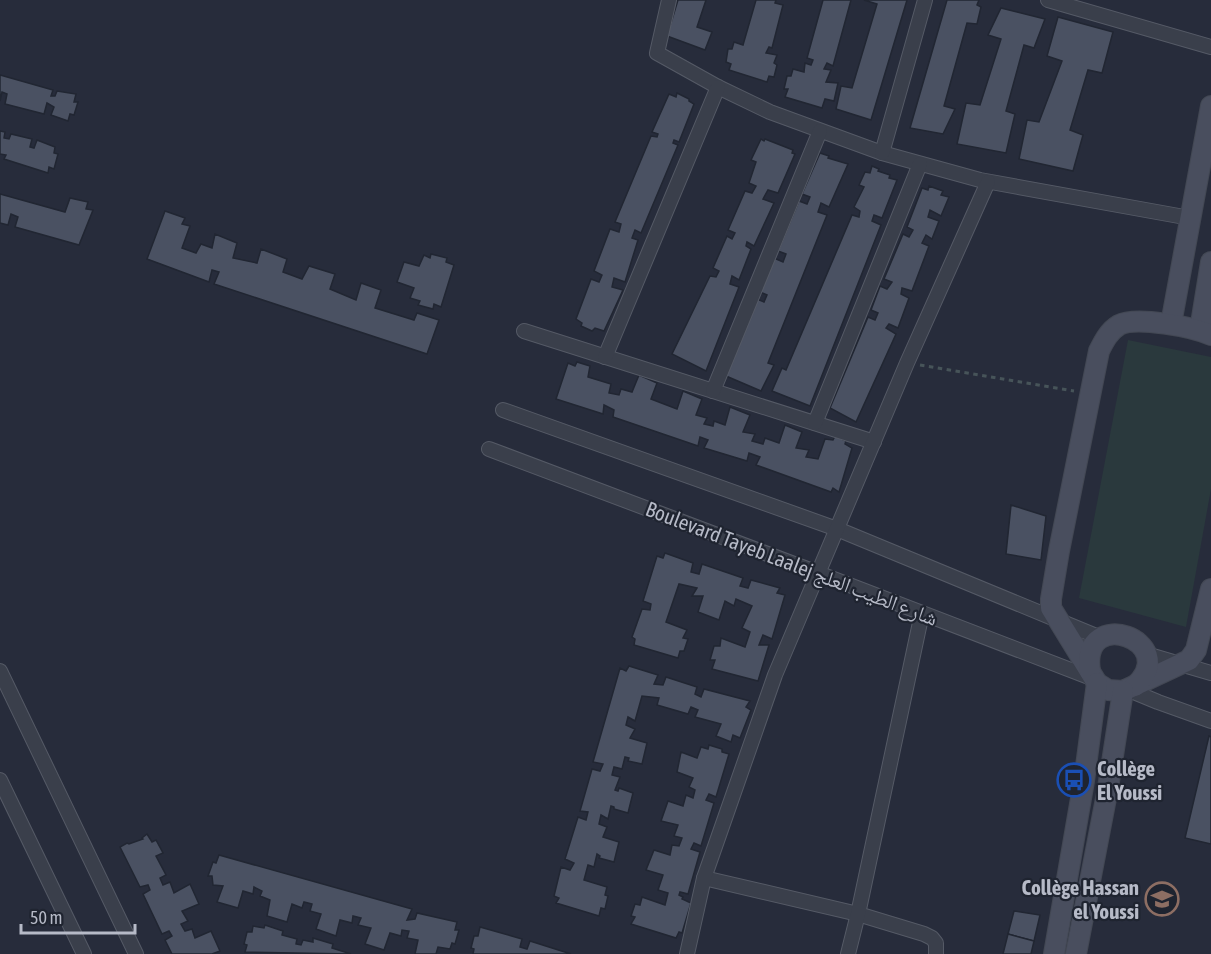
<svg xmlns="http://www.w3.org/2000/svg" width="1211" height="954" viewBox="0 0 1211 954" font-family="'Asap Condensed','Noto Naskh Arabic',sans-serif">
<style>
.green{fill:#2a393d}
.building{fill:#4a5162;stroke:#212632;stroke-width:1.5}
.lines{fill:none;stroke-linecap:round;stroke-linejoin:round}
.street-casing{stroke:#555a66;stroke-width:16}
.secondary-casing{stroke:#434854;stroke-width:22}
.path{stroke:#475459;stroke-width:3;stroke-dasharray:4.5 4.5;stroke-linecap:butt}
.street{stroke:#3a3f4b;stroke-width:14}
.secondary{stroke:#494e5e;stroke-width:20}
.labels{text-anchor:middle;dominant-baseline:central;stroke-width:4.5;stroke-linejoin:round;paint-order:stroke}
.street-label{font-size:21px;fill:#b6bac7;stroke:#1f2430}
.poi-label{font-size:21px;font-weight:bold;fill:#b6bac7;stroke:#1f2430;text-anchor:start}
</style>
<rect width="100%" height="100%" fill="#272c3b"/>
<!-- green -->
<path class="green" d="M1128,340L1211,357V489L1186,627L1079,598Z"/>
<!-- building -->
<g class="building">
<path d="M678,0H706L697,27L712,32L705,50L667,36Z"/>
<path d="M756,0H776L775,3L783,5L772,48L769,47L766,53L777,55L774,63L777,65L774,77L769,76L767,82L729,70L731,64L726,62L728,49H732L734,42L743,45Z"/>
<path d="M823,0H851L833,66L827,63L824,69L831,70L826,82L838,83L834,101L825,99L822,108L785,97L788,89H784L787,76H791L793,69L804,72L805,63L811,65L813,60L807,58Z"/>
<path d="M864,0H907L871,120L836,109L841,86L852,88L877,4Z"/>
<path d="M947,0H979L977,5L981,7L977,24L967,23L944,106L955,109L943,134L910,128Z"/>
<path d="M1001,8L1045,19L1034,48L1024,45L1006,111L1015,114L1006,153L957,144L966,103L980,105L1001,39L988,35Z"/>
<path d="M1058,17L1113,32L1102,73L1088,70L1070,130L1083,135L1073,171L1019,159L1027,120L1039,122L1062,61L1047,56Z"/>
<path d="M0,75L53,90L51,96H55L57,91L76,94L74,102H78L74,115L70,114L68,121L51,115L54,107L47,103L44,114L5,104L7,94L2,92L0,101Z"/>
<path d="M677,93L689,99V101L694,104L679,142L674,140L673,143L678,145L641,233L635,230L632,238L638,240L625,282L614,278L612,287L623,290L604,331L595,328L592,331L581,326L582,323L576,319L591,279L599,282L602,275L594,271L610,229L619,232L621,224L615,222L651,136L657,137L658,134L652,132L669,94L676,97Z"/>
<path d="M0,131L5,132L4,138L9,139L11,134L32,139L30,147L34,148L37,140L55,147L54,153L58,154L54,169L49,167L48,173L4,159L6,155L0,154Z"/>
<path d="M761,139L764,141L765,139L793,150L792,153L795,154L778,193L768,190L763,199L774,203L754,246L747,242L746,246L751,249L739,280L732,276L730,284L739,287L706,371L672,354L710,276L716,277L719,271L713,268L727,236L732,239L735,233L728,230L745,191L752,193L756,186L749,183L756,162L751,160Z"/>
<path d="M820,153L829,156L828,158L848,164L829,207L821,203L818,212L827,215L768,363L774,365L761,391L726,376L757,299L764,302L767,295L760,292L774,258L783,262L786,254L778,251L799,201L807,204L810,197L802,194Z"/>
<path d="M872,166L879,169L878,171L890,175L889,178L897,180L882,218L874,215L872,221L881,225L810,406L772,391L782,368L786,370L852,215L859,217L860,211L854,207L864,187L859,185L865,172L870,173Z"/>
<path d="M929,186L943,191L941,195L949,197L941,216L930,210L928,217L939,221L932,239L926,235L922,243L929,246L912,291L902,288L901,294L909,298L898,328L889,324L886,328L896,334L856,422L830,408L868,317L875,320L878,313L871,310L880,286L887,289L892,282L884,279L903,234L909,237L913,230L907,227L922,188L928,190Z"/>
<path d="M0,194L65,212L70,198L88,202L86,209L93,210L79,245L15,227L18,217L11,214L8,225L0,223Z"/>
<path d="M165,211L185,218L182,224L190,226L182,248L196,253L201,244L212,248L215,234L237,243L233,258L257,263L261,249L287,259L283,272L302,279L309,266L335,274L330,289L356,300L361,283L381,290L375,308L414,320L417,313L439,320L427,354L214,284L219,272L212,270L209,282L147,259Z"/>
<path d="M431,254L447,258L446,262L454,265L441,307L434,304L433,309L418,305L420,301L410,298L414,288L397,282L404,262L419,266L424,255L430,258Z"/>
<path d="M577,362L590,366L588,377L611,384L609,393L619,395L621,389L632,392L639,375L657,383L651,399L677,409L683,391L702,399L696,415L707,418L704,424L713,426L714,421L725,425L730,407L750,415L743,432L755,434L752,441L763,444L765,438L779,443L785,425L802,432L796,448L809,450L806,457L818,459L825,439L833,440L835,436L846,441L845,444L852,448L839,492L833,488L831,492L756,465L760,457L749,453L747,461L704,448L708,440L700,437L698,446L613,417L614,410L604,405L603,414L556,399L568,363L575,366Z"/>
<path d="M1011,505L1046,516L1041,560L1006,554Z"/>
<path d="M665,553L693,563L691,572L699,574L702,564L743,578L740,586L748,588L751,580L780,588L777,593L785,595L772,639L763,635L759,645H769L758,681L712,669L715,660H710L714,646H720L721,638L745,647L750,632L742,628L752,606L736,599L734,606L725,601L719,620L698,612L703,596H692L697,588L679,584L666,622L687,630L683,638L688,639L684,651H680L678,658L634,645L635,639L632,637L642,609L650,610L651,604L643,601L657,556L663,558Z"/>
<path d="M629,666L658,675L654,684L663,685L666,677L697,687L695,694L701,697L704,689L750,701L746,707L751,710L740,738L733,735L731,742L716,736L721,724L695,717L698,710L691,707L688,714L657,705L659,698L642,696L635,721L628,717L626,725L635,729L630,738L647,743L642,764L628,761L629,758L625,757L622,769L614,767L612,775L620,777L615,790L618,791L619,788L633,793L628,813L614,809V807L611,806L608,819L601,815L599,824L607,827L603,837L619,842L614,862L599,858L600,856L597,854L594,867L588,865L584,880L607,887L605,895L608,896L605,909L601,908L599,916L556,903L559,898L554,896L561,867L570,870L574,863L565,859L578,817L586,820L588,812L580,811L592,769L600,771L603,764L593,762L620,668L626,671Z"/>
<path d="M1209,736L1211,737V844L1185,838Z"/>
<path d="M709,745L722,749V752L729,754L716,797L709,794L706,800L714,803L701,846L694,843L691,849L700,852L688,894L680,892L679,895L683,897L682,899L691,903L682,933L679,932L676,938L631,924L635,917L631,916L635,904L640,905L642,897L665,905L668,893L658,890L663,875L646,870L654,850L670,855L672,845L679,846L682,838L674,836L678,825L661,821L668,801L683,806L686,795L693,798L695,790L689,787L693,778L677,772L681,752L697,758L701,747L708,749Z"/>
<path d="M147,834L152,842L156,840L163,853L156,856L166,875L160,878L163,885L170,882L174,893L190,884L199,904L182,911L188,921L181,924L185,931L192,929L195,938L211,931L220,951L212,954H172L165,940L172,936L169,931L162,934L143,894L150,890L148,885L140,887L120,847L127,843L129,844L143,839L142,838Z"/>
<path d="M219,855L412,909L407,920L415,919L417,913L457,922L455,930H459L455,944L452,943L450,949L438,947L436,954H415L418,940L407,938L409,931L402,930L401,936L390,933L384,950L365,944L371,928L358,925L361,918L353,916L352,923L340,920L336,936L316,929L321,914L310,911L312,904L304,902L302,908L292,904L287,922L267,916L270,900L260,896L262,891L254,887L253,894L243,891L238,908L217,902L223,886L213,885L212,876H208L213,862L216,863Z"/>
<path d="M1014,911L1040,915L1034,941L1008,934Z"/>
<path d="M265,925L283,931L282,935L297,939L296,944L301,945L303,940L313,942V938L333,944L332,948L351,954L245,952L247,945L244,944L247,932H252L253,926L264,928Z"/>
<path d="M480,927L522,939L520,947L527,949L530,941L571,954H473L474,949L471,948L474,936H478Z"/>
<path d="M1008,934L1034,941L1031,954H1003Z"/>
</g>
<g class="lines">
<!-- street casing -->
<g class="street-casing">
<g id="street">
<path d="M669,0L657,53L718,87L770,112L882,153L980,180L1190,218"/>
<path d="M1048,0L1211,47"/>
<path d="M882,153L925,0"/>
<path d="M524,331L874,442"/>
<path d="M605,357L718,87"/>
<path d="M713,391L820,131"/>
<path d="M503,410L837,529L1101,638"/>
<path d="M815,423L920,164"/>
<path d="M489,449L818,573L1094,679"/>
<path d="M1146,654L1211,673"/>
<path d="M0,671L136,954"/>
<path d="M1129,690L1158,702L1211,721"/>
<path d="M0,780L84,954"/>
<path d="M704,878L858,914L924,934L932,938L936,943V954"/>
<path d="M687,954L704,878L775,675L907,363L988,182"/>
<path d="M848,954L858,914L922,613"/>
</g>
</g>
<!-- secondary casing -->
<g class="secondary-casing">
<g id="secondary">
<path d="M1171,324L1211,106"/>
<path d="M1200,330L1211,262"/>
<path d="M1211,335C1193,327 1136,316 1119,325C1109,331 1104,341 1099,351L1059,551L1051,599V608L1097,683L1108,690L1123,691L1189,660L1196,650L1211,589"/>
<path d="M1090,671C1080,604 1183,641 1135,686"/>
<path d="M1054,954L1084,781L1097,683"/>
<path d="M1076,954L1108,788L1123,691"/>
</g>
</g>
<!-- path -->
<path class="path" d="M920,365L1074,391"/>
<!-- street -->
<use href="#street" class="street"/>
<!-- secondary -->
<use href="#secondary" class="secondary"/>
</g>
<!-- icons -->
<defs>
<g id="bus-ring" transform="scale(1.725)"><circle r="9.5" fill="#1f2430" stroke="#1a4fb4" stroke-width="1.5"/><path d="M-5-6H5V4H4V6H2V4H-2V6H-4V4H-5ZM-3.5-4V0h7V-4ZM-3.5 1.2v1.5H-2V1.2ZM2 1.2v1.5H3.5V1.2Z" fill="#1a4fb4"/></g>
<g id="school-ring" transform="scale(1.725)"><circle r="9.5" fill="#1f2430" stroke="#8d6e63" stroke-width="1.5"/><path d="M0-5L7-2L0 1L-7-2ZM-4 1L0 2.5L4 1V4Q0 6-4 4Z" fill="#8d6e63"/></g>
</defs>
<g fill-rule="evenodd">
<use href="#bus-ring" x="1074" y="780"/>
<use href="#school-ring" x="1162" y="899"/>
</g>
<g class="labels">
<!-- street labels -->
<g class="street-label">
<text transform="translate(792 563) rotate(21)">Boulevard Tayeb Laalej شارع الطيب العلج</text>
</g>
<!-- poi labels -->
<g class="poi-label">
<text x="1097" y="768">Collège<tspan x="1097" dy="24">El Youssi</tspan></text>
<text x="1139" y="887" text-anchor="end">Collège Hassan<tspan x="1139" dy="24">el Youssi</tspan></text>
</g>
</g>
<!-- scale -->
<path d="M21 924v9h114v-9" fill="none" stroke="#b6bac7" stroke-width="3"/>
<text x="30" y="924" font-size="18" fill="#b6bac7" stroke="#1f2430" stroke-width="4.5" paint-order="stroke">50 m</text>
</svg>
